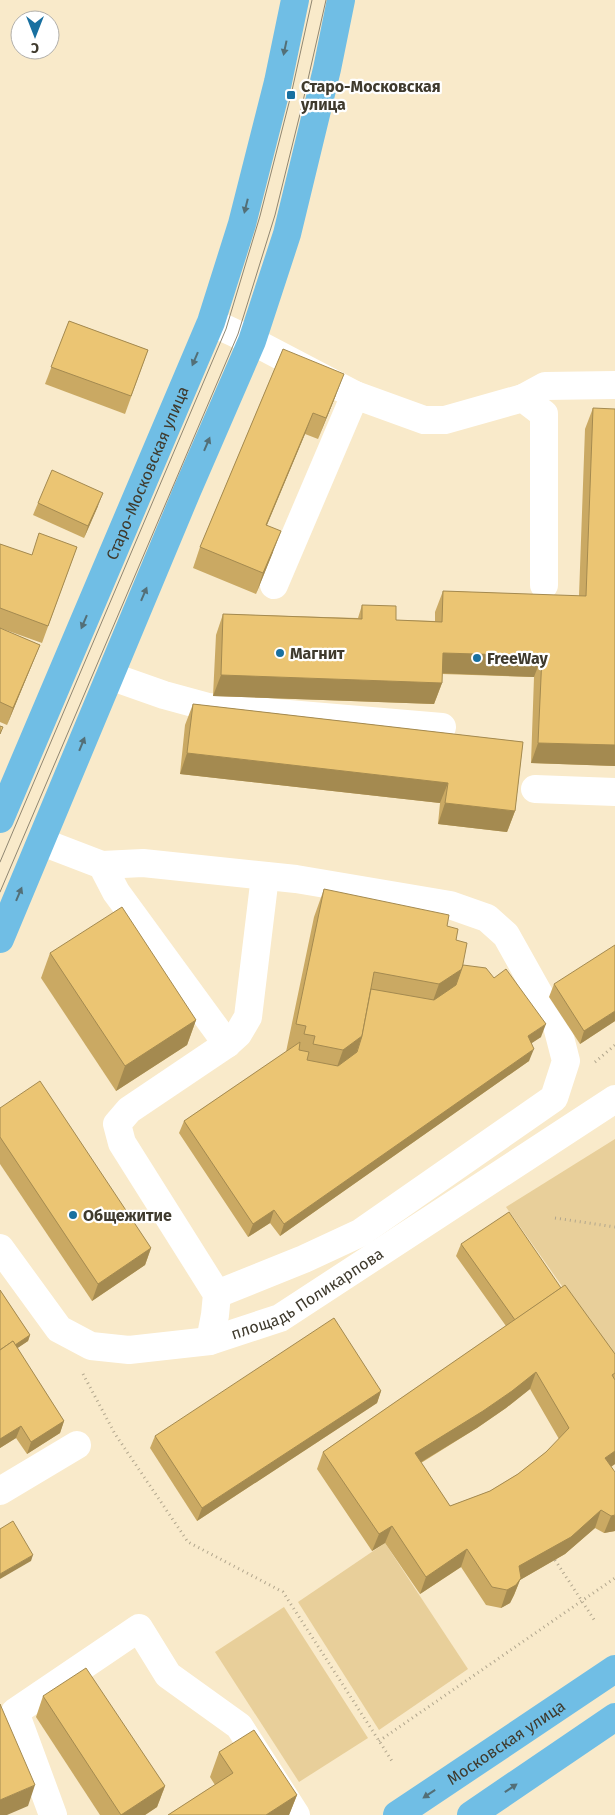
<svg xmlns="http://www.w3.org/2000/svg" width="615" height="1815" viewBox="0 0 615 1815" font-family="'Fira Sans',sans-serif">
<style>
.green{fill:#e8cf9a}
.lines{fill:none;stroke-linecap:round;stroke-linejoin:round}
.path{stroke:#b1a68d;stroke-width:3;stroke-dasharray:1 4;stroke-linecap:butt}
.minor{stroke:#fff;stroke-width:28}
.major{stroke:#70bee5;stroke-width:28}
.tram{stroke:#8f8671;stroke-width:1}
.wall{fill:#caa963;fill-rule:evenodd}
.shaded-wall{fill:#a48a50}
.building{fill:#ebc573;stroke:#a48a50;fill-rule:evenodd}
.oneway{fill:#536f77}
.poi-dot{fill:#1970a0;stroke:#fff;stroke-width:2}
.labels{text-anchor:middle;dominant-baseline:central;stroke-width:4.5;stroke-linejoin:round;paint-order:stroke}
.poi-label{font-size:16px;font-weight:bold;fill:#3f3a2d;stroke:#fff;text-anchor:start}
.street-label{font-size:16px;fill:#3f3a2d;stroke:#fff}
</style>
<rect width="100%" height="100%" fill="#f9eaca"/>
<!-- green -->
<g class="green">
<path d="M615,1139V1361L506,1207Z"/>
<path d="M385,1543L468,1669L379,1730L298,1602Z"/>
<path d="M284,1607L368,1738L299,1782L215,1652Z"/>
</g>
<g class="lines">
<!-- path -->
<g class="path">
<path d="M595,1062L615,1045"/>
<path d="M555,1218L615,1227"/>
<path d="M83,1374L115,1434L188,1542L283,1592L392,1761"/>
<path d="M555,1560L595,1621"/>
<path d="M379,1741L615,1578"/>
</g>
<!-- minor -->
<g class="minor">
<path d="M211,322L252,341L355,395L424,420H445L523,398L544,414V585"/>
<path d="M523,398L545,386L615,385"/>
<path d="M274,585L355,395"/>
<path d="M110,676L164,695L208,707L442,727"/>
<path d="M535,789L615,792"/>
<path d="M42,842L102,865L116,892L227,1044L129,1110L117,1124L122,1143L217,1294L215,1315L210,1341"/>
<path d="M102,865L143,863L296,879L450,905L487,918L506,935L557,1026L566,1061L554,1098L360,1233L304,1259L217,1294"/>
<path d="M227,1044L238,1034L248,1017L265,876"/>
<path id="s1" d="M0,1248L59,1329L91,1346L129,1350L210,1341L280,1318L615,1099"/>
<path d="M0,1491L77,1445"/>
<path d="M53,1815L15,1712L139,1628L168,1675L239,1726L296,1815"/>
</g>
<!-- major -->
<g class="major">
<path id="s2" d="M0,819L211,322L242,224L278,82L295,0"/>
<path d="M0,939L187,491L252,341L287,234L327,69L341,0"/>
<path id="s3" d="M397,1815L615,1669"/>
<path d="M471,1815L615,1717"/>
</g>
<!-- tram -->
<g class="tram">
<path d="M0,862L226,329L260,216L291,95L312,0"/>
<path d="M0,892L238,334L275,215L301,110L326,0"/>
</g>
</g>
<!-- wall -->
<g class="wall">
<path d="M69,321L148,350L125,414L45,384Z"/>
<path d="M283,349L336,395L318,439L305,434L267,525L273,552L256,594L193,568L200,547Z"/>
<path d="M593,408L615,766L531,763L534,677L442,674V683L434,704L213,696L216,635L223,614L358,618L362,605L396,620L435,621V612L443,591L579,596L585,429Z"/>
<path d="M38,503L98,506L84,538L33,515Z"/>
<path d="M0,544L31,555L77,547L42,643L0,628Z"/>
<path d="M0,628L40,645L33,662L7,725L0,722Z"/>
<path d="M193,704L523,742L515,811L507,832L438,824L440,803L180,774L185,725Z"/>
<path d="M324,889L447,926L456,940L463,965L541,1037L531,1043L529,1061L280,1236L270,1223L248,1237L179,1133L184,1121L286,1052L314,917Z"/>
<path d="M50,953L196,1020L187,1045L116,1091L41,978Z"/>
<path d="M554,984L615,1021L580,1044L549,997Z"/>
<path d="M0,1108L151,1248L145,1265L92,1301L0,1164Z"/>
<path d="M461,1244L561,1288L615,1354V1464L611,1467L615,1531L604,1533L595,1528L565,1554L520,1580L514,1595L510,1603L501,1608L486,1605L461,1567L420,1594L385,1543L372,1551L317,1469L323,1452L506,1326L456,1256ZM530,1389L559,1439L546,1452L518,1474L490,1491L450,1506L421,1463L477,1428L506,1408Z"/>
<path d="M0,1290L30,1335L28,1341L17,1348L64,1421L60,1433L27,1454L16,1438L0,1448Z"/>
<path d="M381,1391L377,1403L197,1521L150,1448L155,1436Z"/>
<path d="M43,1696L165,1786L157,1807L145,1815H100L36,1717Z"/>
<path d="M219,1752L297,1795L289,1815H168L215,1785L210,1777Z"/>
</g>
<!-- shaded-wall -->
<g class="shaded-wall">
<path d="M344,374L336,395L318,439L326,418Z"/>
<path d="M313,413L305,434L258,546L266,525Z"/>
<path d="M103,493L98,506L84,538L88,526Z"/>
<path d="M281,531L273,552L256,594L263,573Z"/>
<path d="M40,645L33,662L7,725L13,708Z"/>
<path d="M443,653L542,656L534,677L435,673Z"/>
<path d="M221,675L442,683L434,704L213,696Z"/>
<path d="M538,743L615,745V766L531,763Z"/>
<path d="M187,753L448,783L440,803L180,774Z"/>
<path d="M445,803L515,811L507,832L438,824Z"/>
<path d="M462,969L451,998L429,1012L439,984Z"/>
<path d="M615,1011V1021L580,1044L584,1031Z"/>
<path d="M196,1020L187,1045L116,1091L125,1066Z"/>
<path d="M546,1024L541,1037L523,1049L528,1036Z"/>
<path d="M362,1036L352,1065L333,1078L343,1050Z"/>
<path d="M534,1049L529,1061L280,1236L284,1224Z"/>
<path d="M274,1210L270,1223L248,1237L253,1224Z"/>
<path d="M151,1248L145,1265L92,1301L98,1284Z"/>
<path d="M30,1335L28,1341L0,1360V1355Z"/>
<path d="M536,1372L530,1389L506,1408L477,1428L408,1470L415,1453Z"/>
<path d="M381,1391L377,1403L197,1521L202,1508Z"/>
<path d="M64,1421L60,1433L27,1454L31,1442Z"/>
<path d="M21,1426L16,1438L0,1448V1439Z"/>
<path d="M615,1451V1464L598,1475L605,1458Z"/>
<path d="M601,1510L595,1528L565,1554L520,1580L514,1595L510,1603L501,1608L507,1590L519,1566Z"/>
<path d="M615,1515V1531L604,1533L611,1516Z"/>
<path d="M392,1526L385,1543L372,1551L379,1534Z"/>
<path d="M467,1549L461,1567L420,1594L426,1577Z"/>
<path d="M33,1555L31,1561L0,1579V1574Z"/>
<path d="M35,1785L28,1806L7,1815H0V1800Z"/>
<path d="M165,1786L157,1807L145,1815H121Z"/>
<path d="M297,1795L289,1815H266Z"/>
</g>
<!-- building -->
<g class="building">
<path d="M69,321L148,350L131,396L51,367Z"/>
<path d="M283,349L344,374L326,418L313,413L266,525L281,531L263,573L200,547Z"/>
<path d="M593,408L615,409V745L538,743L542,656L443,653L442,683L221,675L223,614L362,619V605L396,606V620L442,622L443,591L586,596Z"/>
<path d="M52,470L103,493L88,526L38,503Z"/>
<path d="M39,533L77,547L48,626L0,608V544L32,555Z"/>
<path d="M0,628L40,645L13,708L0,702Z"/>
<path d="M193,704L523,742L515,811L445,803L448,783L187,753Z"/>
<path d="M0,726L3,727L0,734Z"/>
<path d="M324,889L449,915L447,926L458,929L456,940L467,943L462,969L439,984L374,972L362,1036L343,1050L313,1044L315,1036L304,1034L306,1026L296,1024Z"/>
<path d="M122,907L196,1020L125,1066L50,953Z"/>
<path d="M615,945V1011L584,1031L554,984Z"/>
<path d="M463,965L486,968L494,978L506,969L546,1024L528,1036L534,1049L284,1224L274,1210L253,1224L184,1121L300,1042L299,1050L309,1052L307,1060L338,1066L357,1052L362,1036L371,989L434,1000L456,985Z"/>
<path d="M40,1081L151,1248L98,1284L0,1137V1108Z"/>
<path d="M509,1212L561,1288L515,1320L461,1244Z"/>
<path d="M565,1285L615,1354V1373L612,1375L615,1380V1451L605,1458L615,1472V1515L611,1516L601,1510L571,1537L519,1566L521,1578L516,1585L507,1590L492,1587L467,1549L426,1577L392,1526L379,1534L323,1452ZM536,1372L569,1428L546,1452L518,1474L490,1491L450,1506L415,1453L483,1411L512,1391Z"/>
<path d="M0,1290L30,1335L15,1345L13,1341L0,1350Z"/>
<path d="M334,1318L381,1391L202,1508L155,1436Z"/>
<path d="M13,1341L64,1421L31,1442L21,1426L0,1439V1350Z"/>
<path d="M13,1521L33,1555L0,1574V1529Z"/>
<path d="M86,1668L165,1786L121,1815L43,1696Z"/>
<path d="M0,1704L35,1785L0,1800Z"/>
<path d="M254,1730L297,1795L266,1815H168L233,1773L219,1752Z"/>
</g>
<!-- one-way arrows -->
<defs><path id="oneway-solid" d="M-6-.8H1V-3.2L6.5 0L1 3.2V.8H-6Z" transform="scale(1.25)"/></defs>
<g class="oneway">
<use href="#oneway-solid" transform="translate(285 48) rotate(102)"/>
<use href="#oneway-solid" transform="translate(246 206) rotate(104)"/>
<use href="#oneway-solid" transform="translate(195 359) rotate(113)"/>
<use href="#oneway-solid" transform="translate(207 444) rotate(-67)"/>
<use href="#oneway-solid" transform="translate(144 594) rotate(-67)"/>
<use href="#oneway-solid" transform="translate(84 622) rotate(113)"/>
<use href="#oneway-solid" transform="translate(82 744) rotate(-68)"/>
<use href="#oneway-solid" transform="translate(19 894) rotate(-67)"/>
<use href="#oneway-solid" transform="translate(511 1788) rotate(-34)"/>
<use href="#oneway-solid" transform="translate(429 1794) rotate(146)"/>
</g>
<!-- markers -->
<g class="poi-dot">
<rect x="286" y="90" width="10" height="10" rx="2.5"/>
<circle cx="280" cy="653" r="5"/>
<circle cx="477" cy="658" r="5"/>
<circle cx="73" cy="1215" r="5"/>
</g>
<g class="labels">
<!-- poi labels -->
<g class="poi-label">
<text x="301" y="86">Старо-Московская<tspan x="301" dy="18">улица</tspan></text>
<text x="290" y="653">Магнит</text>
<text x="487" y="658">FreeWay</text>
<text x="83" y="1215">Общежитие</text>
</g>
<!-- street labels -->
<g class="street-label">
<text stroke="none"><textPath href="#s2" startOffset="376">Старо-Московская улица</textPath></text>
<text stroke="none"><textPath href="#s1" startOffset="365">площадь Поликарпова</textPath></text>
<text stroke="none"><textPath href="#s3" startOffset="131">Московская улица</textPath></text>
</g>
</g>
<!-- north arrow -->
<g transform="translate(35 35) rotate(180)"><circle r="24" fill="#ffffff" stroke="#b2b0ab"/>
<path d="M0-4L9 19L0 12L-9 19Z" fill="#1970a0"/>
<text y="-8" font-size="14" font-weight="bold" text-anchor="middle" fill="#3f3a2d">С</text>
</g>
</svg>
